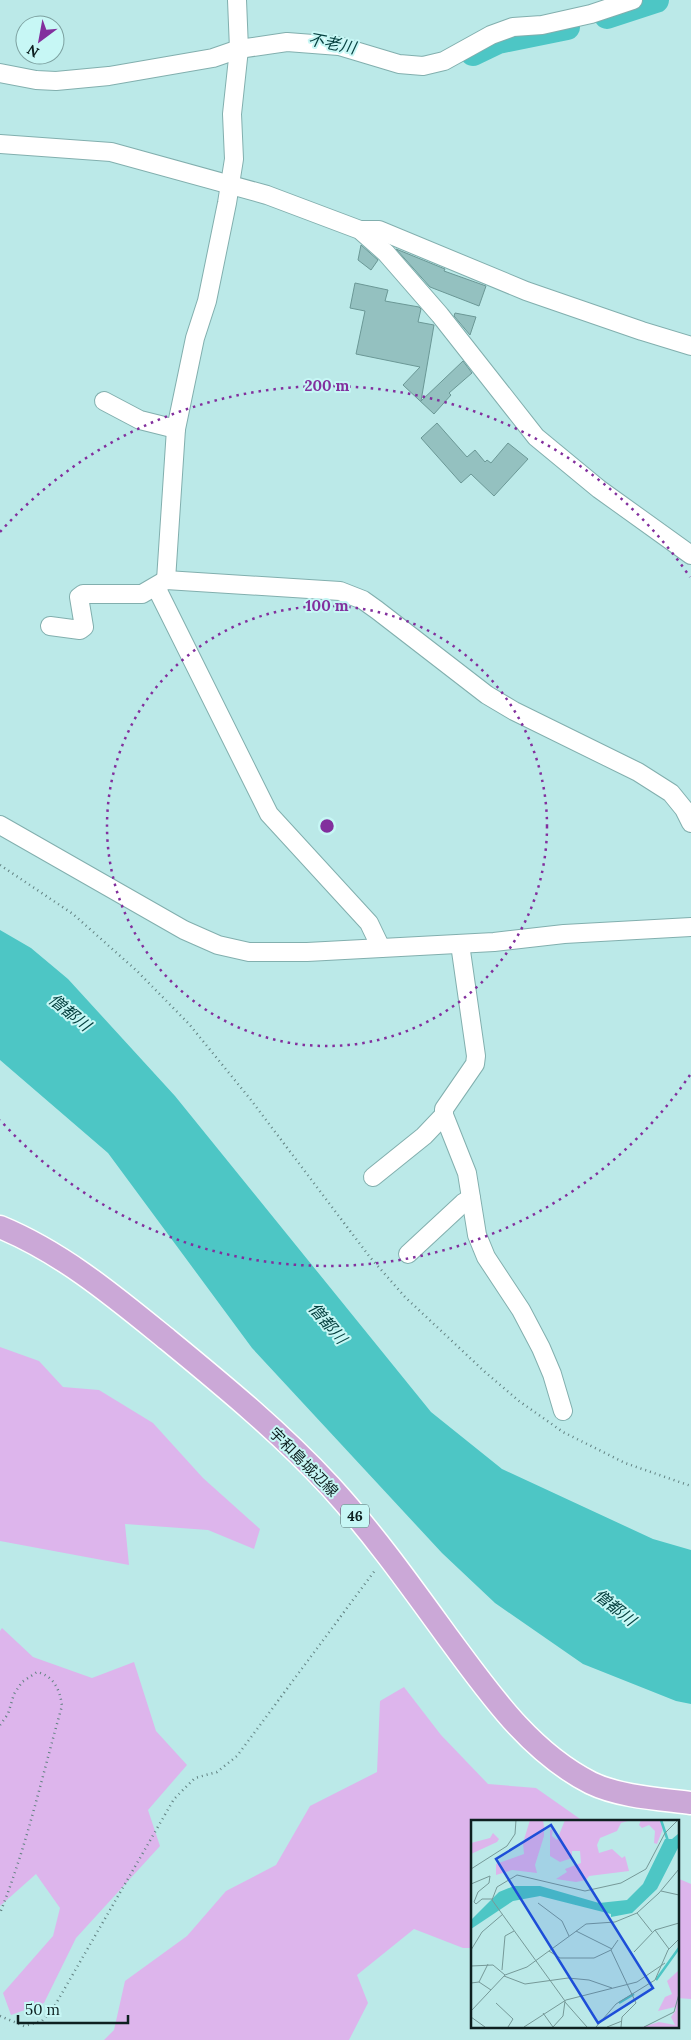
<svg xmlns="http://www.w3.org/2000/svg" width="691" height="2040" viewBox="0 0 691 2040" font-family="Lora,'Noto Sans JP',serif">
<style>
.green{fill:#ddb5ec}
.water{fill:#4dc6c5}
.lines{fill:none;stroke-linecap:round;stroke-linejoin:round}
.river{stroke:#4dc6c5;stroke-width:26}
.building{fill:#94c1c0;stroke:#6b9896}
.minor-casing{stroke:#82afae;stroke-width:20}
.major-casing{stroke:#fff;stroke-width:25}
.path{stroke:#628282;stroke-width:2.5;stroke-dasharray:1 4;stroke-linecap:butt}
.minor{stroke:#fff;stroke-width:18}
.major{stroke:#cba8d7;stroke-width:22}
.ring{fill:none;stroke:#822f9d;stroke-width:2.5;stroke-dasharray:2.5 5}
.labels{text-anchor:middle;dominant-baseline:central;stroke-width:4;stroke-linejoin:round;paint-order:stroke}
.shield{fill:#c7f7f5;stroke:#466060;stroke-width:1}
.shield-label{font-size:14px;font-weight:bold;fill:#0e2020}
.street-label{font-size:15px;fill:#0e2020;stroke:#c7f7f5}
.water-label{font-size:16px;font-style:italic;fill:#043f3e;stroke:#c7f7f5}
.inset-river{fill:none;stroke:#4dc6c5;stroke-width:2.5}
.inset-road{fill:none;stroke:#769998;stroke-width:1}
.view{fill:#1d4ed8;fill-opacity:0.15;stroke:#1d4ed8;stroke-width:2.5}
.inset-edge{fill:none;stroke:#0e2020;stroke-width:2.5}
.centre{fill:#822f9d;stroke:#c7f7f5;stroke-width:2.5}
.ring-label{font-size:15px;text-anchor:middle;font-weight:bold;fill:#822f9d;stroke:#c7f7f5;stroke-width:4;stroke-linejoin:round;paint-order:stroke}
</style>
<rect width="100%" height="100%" fill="#bbe9e8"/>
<!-- green -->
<g class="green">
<path d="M0,1347L39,1361L63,1387L99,1390L153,1423L203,1478L260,1529L254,1549L208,1530L125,1524L129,1565L0,1541Z"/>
<path d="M2,1628L33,1657L92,1678L134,1662L156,1731L187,1765L148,1810L160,1846L76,1938L44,2003L11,2015L3,1993L53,1936L60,1908L36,1874L0,1906V1631Z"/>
<path d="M404,1687L441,1735L488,1784L536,1788L583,1821H472V1948H463L414,1929L357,1975L368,2003L349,2040H104L114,2030L125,1981L187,1936L226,1891L276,1865L310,1806L377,1772L380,1701Z"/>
<path d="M677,1878L691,1884V1999L677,1998Z"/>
</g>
<!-- water -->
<path class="water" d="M0,930L31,948L68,979L175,1096L431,1412L502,1469L653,1539L691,1550V1704L676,1701L583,1664L495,1603L442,1553L252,1348L108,1153L0,1060Z"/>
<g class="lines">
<!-- river -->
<g class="river">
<path d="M607,16L656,0"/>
<path d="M473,53L498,41L567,27"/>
</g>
</g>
<!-- building -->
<g class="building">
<path d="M361,245L378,260L371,270L358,260Z"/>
<path d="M396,249L445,269L444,271L486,286L479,306L430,287Z"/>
<path d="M355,283L388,290L385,301L419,307L421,309L418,322L434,325L421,401L463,361L472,373L449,393L451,395L434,414L403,385L420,367L356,354L365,311L350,308Z"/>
<path d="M455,313L476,317L470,335L454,316Z"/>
<path d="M437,423L467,457L475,450L485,462L487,460L491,463L508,443L528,459L494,496L471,474L461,483L421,438Z"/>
</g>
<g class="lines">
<!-- minor casing -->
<g class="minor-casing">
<g id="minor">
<path d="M0,73L36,80L56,81L109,76L213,58L239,49L287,42L339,46L399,64L423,66L444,61L491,35L513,27L542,25L591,14L633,0"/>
<path d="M0,144L111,152L267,195L360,230L386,253L440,315L536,437L599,489L691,555"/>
<path d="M360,230H379L526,291L642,331L691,346"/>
<path d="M104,401L140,420L176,429"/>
<path d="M166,580L176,429L195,338L207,301L227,203L234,159L232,114L239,49L237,0"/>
<path d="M156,587L269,814L369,923L381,948"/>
<path d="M50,626L80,630L84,627L79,597L83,594H142L166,580L340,591L363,600L377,610L487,695L514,711L638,772L671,793L684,809L691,823"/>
<path d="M0,825L184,930L218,945L249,952H307L494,942L564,934L691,927"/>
<path d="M460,944L476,1056L475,1064L444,1109V1115L467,1173L477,1235L486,1257L521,1310L541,1348L552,1374L563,1411"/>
<path d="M373,1177L424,1136L444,1115"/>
<path d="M408,1254L463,1203L471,1198"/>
</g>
</g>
<!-- major casing -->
<g class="major-casing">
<path id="major" d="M0,1227C63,1253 115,1297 168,1340C224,1386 281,1433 330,1486C373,1533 410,1585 447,1636C488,1691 528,1751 591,1783C620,1797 660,1799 691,1803"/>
</g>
<!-- path -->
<g class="path">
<path d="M0,865L73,914L137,971L189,1024L251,1100L369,1256L405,1297L485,1372L519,1401L563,1432L625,1463L691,1486"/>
<path d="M0,1725L8,1714L14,1694L22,1682L37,1672C54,1676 60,1690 62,1706C42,1776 27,1846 0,1913"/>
<path d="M0,2016L24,2026L42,2021L54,2007L174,1799L195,1778L217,1772L237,1756L376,1569"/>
</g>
<!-- minor -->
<use href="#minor" class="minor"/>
<!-- major -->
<use href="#major" class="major"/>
</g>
<!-- distance rings -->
<g class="ring">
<circle cx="327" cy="826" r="220"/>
<path d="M690 1075A440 440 0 0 1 0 1120M0 532A440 440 0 0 1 690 577"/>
</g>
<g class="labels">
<!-- shield labels -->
<rect class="shield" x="341" y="1504.5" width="28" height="23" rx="4"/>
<g class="shield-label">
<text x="355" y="1516">46</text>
</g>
<!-- street labels -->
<g class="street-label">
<text transform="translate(304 1462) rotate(45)">宇和島城辺線</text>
</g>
<!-- water labels -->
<g class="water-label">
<text transform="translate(332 43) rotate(11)">不老川</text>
<text transform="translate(70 1012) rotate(39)">僧都川</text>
<text transform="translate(328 1323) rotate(49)">僧都川</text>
<text transform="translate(615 1607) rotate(38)">僧都川</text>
</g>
</g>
<!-- overview -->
<g transform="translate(471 1820)">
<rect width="208" height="208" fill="#bbe9e8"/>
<path d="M59,0H72L73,7V16L64,45L66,53L41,50L25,55V44L53,34L52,23ZM94,0H160L150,3L146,11L129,18L126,25L128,33L141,29L151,38L154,36L158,51L118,56L115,60L105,62L85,59L96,52L94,49L110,43L109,31H101V38L89,42L79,36V10L82,9L81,16L86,20ZM170,0H190L193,6L186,24L183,23L184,11L178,5L171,8L168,5ZM22,13L28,19L26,22L0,34V23L19,18ZM207,151V207H171L188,202L204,205L200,197L205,190L204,187L187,191L194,177L201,174L196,161Z" fill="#ddb5ec"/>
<path d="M207,14V28L186,69L161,93L140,97V94L69,76L42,81L0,109V100L28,72L43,66H69L128,83L156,80L172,64L194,19H201Z" fill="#4dc6c5"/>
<path class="inset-river" d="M190,0L197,21M185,160L208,128M148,183L163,174"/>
<path class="inset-road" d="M0,49L36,26L44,14L45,0M0,64L19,56L18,63L7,72L3,82L5,84L11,79H21M190,71L208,75M67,83L91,101L98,116M166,93L181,112M184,110L198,129M105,111L141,129M0,130L11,112L32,94M140,130L165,183L151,197L150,207M78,131L89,138H123L140,130L147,120M163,132L184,110L208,103M0,146L22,145L34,155M31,150L34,116L43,111M33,156L54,164L97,158L118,160L141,168M8,162L17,144M0,163L8,162L20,170M94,182L116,207M25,183L42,199L37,207M0,191L34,155L56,147L115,104L144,102L166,93L188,73L208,49M72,193L82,207M0,197L14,207M53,207L95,180L166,162L194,143M82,207L92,196L94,181L21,80L26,67L46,55L114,71L150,63L175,49L194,13L207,0M125,207L145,184L184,160L197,130L208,119M136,207L151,201M173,207L203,192L208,174"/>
<path class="view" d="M80,5L182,168L127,203L25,39Z"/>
<rect width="208" height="208" class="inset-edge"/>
</g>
<circle cx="327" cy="826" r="8" class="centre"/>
<g class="ring-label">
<text x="327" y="391">200 m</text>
<text x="327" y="611">100 m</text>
</g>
<!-- north arrow -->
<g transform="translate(40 40) rotate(212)"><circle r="24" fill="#c7f7f5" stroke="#7da1a0"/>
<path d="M0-4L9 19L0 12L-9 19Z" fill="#822f9d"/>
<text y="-8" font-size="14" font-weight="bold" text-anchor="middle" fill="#0e2020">N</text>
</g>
<!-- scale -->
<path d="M18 2015v8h110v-8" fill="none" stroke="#0e2020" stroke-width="2.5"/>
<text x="25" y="2015" font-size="15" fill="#0e2020" stroke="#c7f7f5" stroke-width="4" paint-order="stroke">50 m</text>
</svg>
